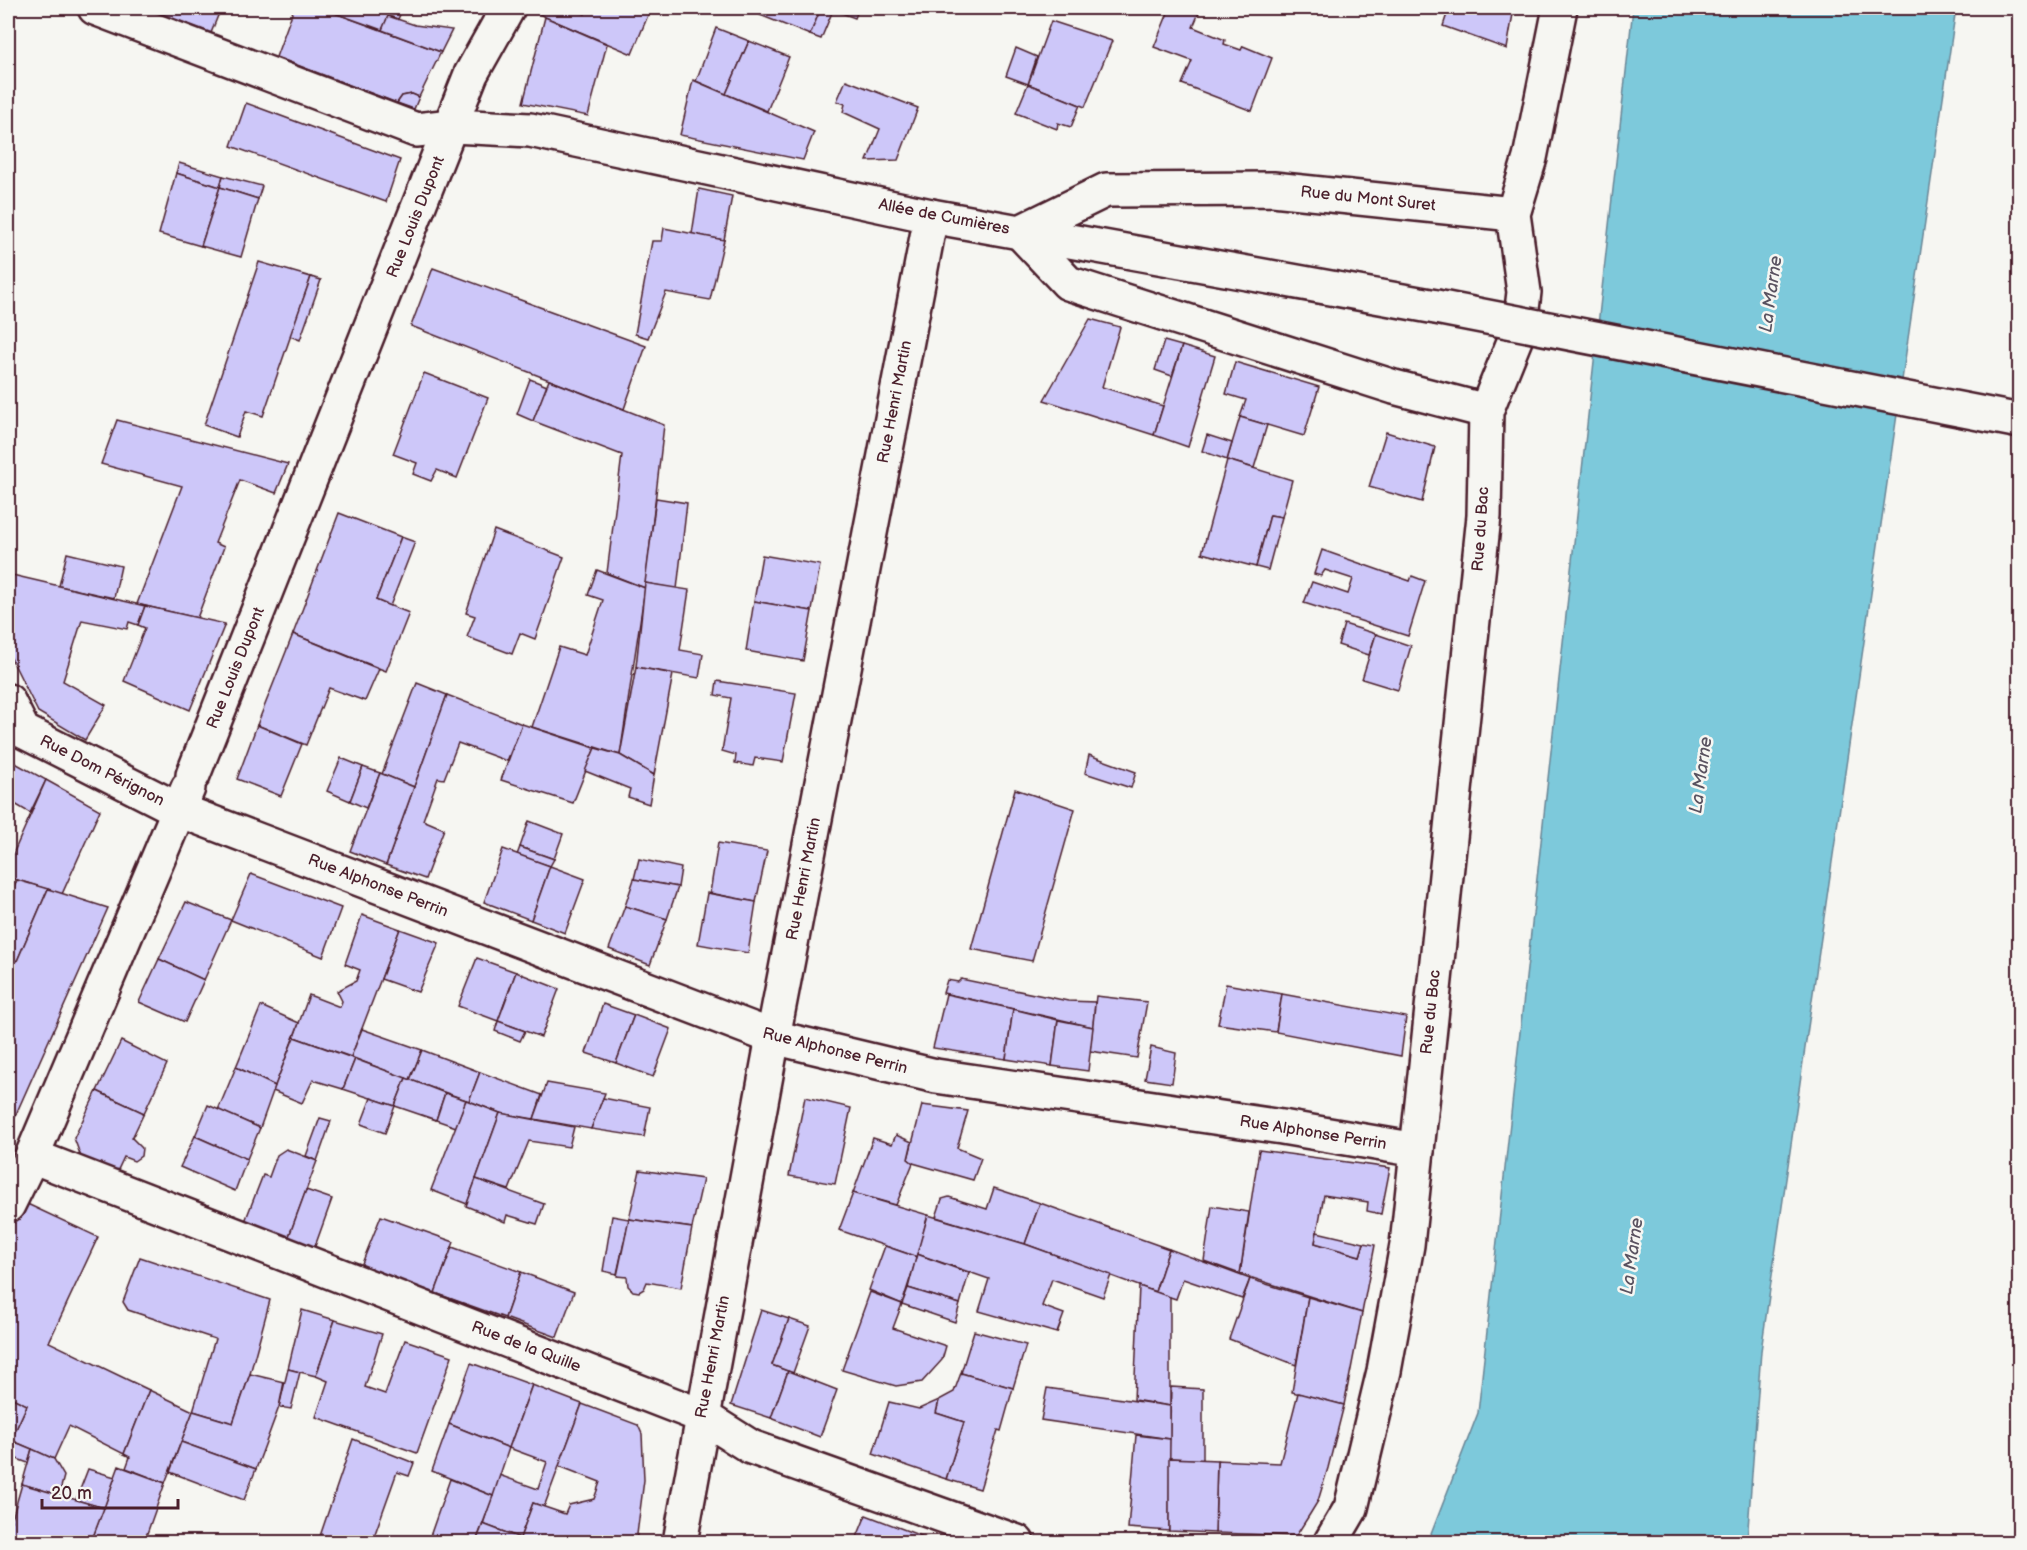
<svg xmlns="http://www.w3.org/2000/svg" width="2027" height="1550" viewBox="0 0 2027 1550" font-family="'Balsamiq Sans',sans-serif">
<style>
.water{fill:#7dc9db;stroke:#698595;stroke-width:1.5}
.building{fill:#cdc7f9;stroke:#4a1f2b;stroke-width:1.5}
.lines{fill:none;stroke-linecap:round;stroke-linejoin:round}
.street-casing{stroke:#4a1f2b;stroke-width:38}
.secondary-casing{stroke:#4a1f2b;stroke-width:38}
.street{stroke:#f6f6f2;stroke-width:33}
.secondary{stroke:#f6f6f2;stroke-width:33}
.secondary-bridge-casing{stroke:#4a1f2b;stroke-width:38;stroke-linecap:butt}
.secondary-bridge{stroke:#f6f6f2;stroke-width:33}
.labels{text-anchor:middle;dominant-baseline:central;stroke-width:5;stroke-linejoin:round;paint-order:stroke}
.street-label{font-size:16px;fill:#4a1f2b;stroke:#f6f6f2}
.water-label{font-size:18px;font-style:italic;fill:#595260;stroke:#f6f6f2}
</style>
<rect width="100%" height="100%" fill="#f6f6f2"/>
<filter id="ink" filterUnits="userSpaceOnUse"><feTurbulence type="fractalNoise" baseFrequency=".0167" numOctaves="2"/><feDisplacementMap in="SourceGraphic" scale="12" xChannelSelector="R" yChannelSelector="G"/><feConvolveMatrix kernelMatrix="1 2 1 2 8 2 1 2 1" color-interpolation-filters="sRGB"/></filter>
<g filter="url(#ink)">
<!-- water -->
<path class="water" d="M1633,8H1956L1761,1351L1747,1542H1428L1478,1413Z"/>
<!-- building -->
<g class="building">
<path d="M144,8H221L211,33Z"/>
<path d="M294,8H321L441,52L419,97L412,94L402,96L397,103L276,57Z"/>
<path d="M321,8H392L382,30Z"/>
<path d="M392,8H403L398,19L388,16Z"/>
<path d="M535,8H569L585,14L588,8H651L632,54L545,17L532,10Z"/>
<path d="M762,8H821L810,35L760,15Z"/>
<path d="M821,8L833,10L821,39L810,35Z"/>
<path d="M831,8H859L855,18L831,9Z"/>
<path d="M1170,8H1201L1193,27L1225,40L1224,44L1241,50L1243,46L1272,58L1252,111L1182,84L1192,61L1154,47Z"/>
<path d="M1449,8H1514L1507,49L1443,26Z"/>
<path d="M388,16L415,25L452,30L441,52L382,30Z"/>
<path d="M545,17L607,44L588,116L523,103Z"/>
<path d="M1051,21L1112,41L1085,107L1028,84Z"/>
<path d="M716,28L749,41L726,94L696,81Z"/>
<path d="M749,41L789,57L767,111L726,94Z"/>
<path d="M1016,48L1037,57L1028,84L1006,76Z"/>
<path d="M693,80L814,132L803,160L680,135Z"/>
<path d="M846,80L918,108L898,160L867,161L880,129L843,112L845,104L837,101Z"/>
<path d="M1028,84L1080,105L1071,127L1058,123L1057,129L1016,113Z"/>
<path d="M412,94L419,97L414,109L397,103L402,96Z"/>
<path d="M246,103L400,160L386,202L231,146Z"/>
<path d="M179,163L223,176L220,187L176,173Z"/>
<path d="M176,173L220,187L201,246L159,234Z"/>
<path d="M223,176L262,186L258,199L220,187Z"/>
<path d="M220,187L258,199L241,257L201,246Z"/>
<path d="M699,189L732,196L724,240L692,234Z"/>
<path d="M664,228L724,240L710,300L666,292L648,338L635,334L652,241H662Z"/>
<path d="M259,262L311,277L263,416L246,411L237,437L204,425Z"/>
<path d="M433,268L646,346L624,409L411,326Z"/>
<path d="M311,277L321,280L300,340L290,336Z"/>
<path d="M1090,319L1120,327L1102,387L1163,406L1154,435L1044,400Z"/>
<path d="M1164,341L1182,346L1172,376L1155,370Z"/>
<path d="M1182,346L1215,356L1188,447L1154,435Z"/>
<path d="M1235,362L1319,387L1304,436L1240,417L1246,400L1226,394Z"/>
<path d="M424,373L488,398L457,478L437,470L431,481L413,474L417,463L393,454Z"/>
<path d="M530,379L547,386L533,421L517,414Z"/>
<path d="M549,380L664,425L645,588L607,573L622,455L533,421Z"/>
<path d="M1240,417L1267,425L1254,468L1227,460Z"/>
<path d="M117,420L288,464L276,493L240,480L215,543L224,547L197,618L137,604L182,486L101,464Z"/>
<path d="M1386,432L1435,447L1422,502L1369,487Z"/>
<path d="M1207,435L1232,443L1227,460L1202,451Z"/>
<path d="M1227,460L1292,480L1282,517L1270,515L1256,567L1202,553Z"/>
<path d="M656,498L687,503L677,589L645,583Z"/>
<path d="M339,513L401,537L376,600L409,613L386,671L293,634Z"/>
<path d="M1270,515L1282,517L1268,570L1256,567Z"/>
<path d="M494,530L564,557L535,639L520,633L512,654L467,637L475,616L466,613Z"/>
<path d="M401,537L415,542L390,606L376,600Z"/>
<path d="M1322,550L1410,581L1412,576L1425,581L1408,636L1304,603L1312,582L1348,594L1353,579L1325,570L1321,576L1314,574Z"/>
<path d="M67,553L121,566L114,598L59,586Z"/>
<path d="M762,555L820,565L812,611L754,601Z"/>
<path d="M597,570L645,588L620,755L532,727L559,647L585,655L603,600L588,595Z"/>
<path d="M8,574L145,606L138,625L129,622L127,629L82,620L63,681L106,705L85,740L38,712L8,652Z"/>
<path d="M645,583L689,590L680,650L703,654L699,678L636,667Z"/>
<path d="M754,601L812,611L803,661L746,651Z"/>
<path d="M145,606L225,624L190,710L124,681L145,628L138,625Z"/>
<path d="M1344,624L1376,634L1369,655L1338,645Z"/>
<path d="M293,634L379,669L365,701L329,688L306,745L257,725Z"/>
<path d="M1376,634L1411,646L1398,690L1362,679Z"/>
<path d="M636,667L673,674L654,775L620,755Z"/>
<path d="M717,681L796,693L783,762L755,758L753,766L735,763L736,755L722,751L731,698L715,695Z"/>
<path d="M417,683L447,695L414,787L382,774Z"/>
<path d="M447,695L522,724L507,761L458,743L444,779L438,778L423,820L444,829L425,879L386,865Z"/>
<path d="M522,724L595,748L573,803L501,780Z"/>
<path d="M257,725L302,744L281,796L237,779Z"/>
<path d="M595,748L620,755L654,775L649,804L628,797L630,789L585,771Z"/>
<path d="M1089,755L1136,772L1131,788L1085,773Z"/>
<path d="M341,758L363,767L350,801L327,791Z"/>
<path d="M8,759L46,780L30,813L8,800Z"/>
<path d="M363,767L380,773L366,808L350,801Z"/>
<path d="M380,773L414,787L386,865L350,851Z"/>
<path d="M46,780L100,810L62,894L8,877V852L13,854Z"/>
<path d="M1015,789L1075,809L1032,961L971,949Z"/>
<path d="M529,821L563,834L554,859L520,847Z"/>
<path d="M718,843L767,851L756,902L710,893Z"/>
<path d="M520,847L554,859L550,866L517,855Z"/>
<path d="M503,849L550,866L531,920L484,902Z"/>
<path d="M639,859L681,868L678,887L634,879Z"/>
<path d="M550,866L585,879L565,933L531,920Z"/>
<path d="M251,874L341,908L323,957L231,920Z"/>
<path d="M634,879L678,887L667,919L625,906Z"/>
<path d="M17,880L48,889L17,961L8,957V902Z"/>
<path d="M48,889L108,908L8,1132V957L17,961Z"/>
<path d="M707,893L756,902L748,953L698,944Z"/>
<path d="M186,902L231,920L204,980L159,959Z"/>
<path d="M625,906L667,919L650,965L609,949Z"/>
<path d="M362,915L400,929L351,1057L294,1037L309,995L340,1007L342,1001L337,991L356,981L360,970L345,964Z"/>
<path d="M400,929L439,943L418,992L381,979Z"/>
<path d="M477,958L516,972L498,1021L458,1006Z"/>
<path d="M159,959L204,980L185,1022L139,1002Z"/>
<path d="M516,972L559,989L541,1037L498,1021Z"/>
<path d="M961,979L1068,1001L1095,1002L1093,1027L943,993L947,980L958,982Z"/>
<path d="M1226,984L1282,994L1276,1032L1218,1024Z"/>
<path d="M946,994L1013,1009L1006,1059L933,1048Z"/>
<path d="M1282,994L1406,1017L1401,1056L1276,1032Z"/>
<path d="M1096,996L1147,1002L1137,1058L1090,1051Z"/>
<path d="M603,1004L634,1015L616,1063L586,1053Z"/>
<path d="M261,1006L299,1023L275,1086L236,1067Z"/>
<path d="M1013,1009L1058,1020L1052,1066L1006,1059Z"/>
<path d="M634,1015L671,1029L653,1077L616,1063Z"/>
<path d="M1058,1020L1093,1027L1088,1071L1052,1066Z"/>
<path d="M498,1021L525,1031L520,1041L495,1031Z"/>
<path d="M362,1029L422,1050L410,1080L351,1057Z"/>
<path d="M294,1037L355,1059L343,1089L313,1080L302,1103L273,1091Z"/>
<path d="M121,1041L167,1064L144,1113L97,1091Z"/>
<path d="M1151,1047L1176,1053L1172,1083L1145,1079Z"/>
<path d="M422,1050L480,1072L469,1101L410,1080Z"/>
<path d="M355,1059L406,1078L395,1106L343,1089Z"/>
<path d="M236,1067L275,1086L260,1128L218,1110Z"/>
<path d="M480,1072L542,1095L534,1119L500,1113L469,1101Z"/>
<path d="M406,1078L445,1093L436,1120L395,1106Z"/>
<path d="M547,1083L605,1093L591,1129L534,1119Z"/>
<path d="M97,1091L144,1113L132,1138L142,1148L141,1156L134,1161L124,1157L115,1176L84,1165L74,1138Z"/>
<path d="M445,1093L466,1100L456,1127L436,1120Z"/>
<path d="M805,1097L851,1108L835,1184L789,1176Z"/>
<path d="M371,1098L395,1106L385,1133L361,1124Z"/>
<path d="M603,1098L650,1107L644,1137L591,1129Z"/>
<path d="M466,1100L500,1113L467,1204L431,1190Z"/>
<path d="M208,1105L260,1128L247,1159L195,1136Z"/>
<path d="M922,1105L968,1111L957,1148L981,1158L973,1180L913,1163L908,1159Z"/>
<path d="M500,1113L574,1127L569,1147L529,1141L509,1190L476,1179Z"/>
<path d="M320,1118L331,1121L317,1161L306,1156Z"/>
<path d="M896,1135L912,1142L908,1159L913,1163L896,1205L853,1193L873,1138L892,1144Z"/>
<path d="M195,1136L247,1159L235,1191L180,1167Z"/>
<path d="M286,1149L317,1161L288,1239L244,1224L263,1175L269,1177L277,1155Z"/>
<path d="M1259,1150L1390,1168L1381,1214L1367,1211L1368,1202L1324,1195L1315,1243L1360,1256L1364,1243L1375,1245L1362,1313L1240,1274Z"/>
<path d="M640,1170L703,1179L692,1228L629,1219Z"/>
<path d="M476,1179L544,1204L537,1224L507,1215L505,1222L466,1206Z"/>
<path d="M994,1188L1040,1203L1025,1244L936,1217L942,1199L949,1197L987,1209Z"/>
<path d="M306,1190L332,1199L314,1249L288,1239Z"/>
<path d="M853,1193L928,1215L917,1257L839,1230Z"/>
<path d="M23,1202L98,1237L49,1342L149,1390L124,1454L69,1426L54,1459L11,1440L27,1405L8,1396V1234Z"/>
<path d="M1040,1203L1169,1249L1155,1292L1025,1244Z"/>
<path d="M1212,1206L1249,1212L1240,1274L1204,1261Z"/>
<path d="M928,1215L1025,1244L1111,1275L1103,1297L1052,1279L1042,1306L1064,1314L1057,1333L979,1311L989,1279L917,1254Z"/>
<path d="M381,1216L454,1242L435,1293L361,1266Z"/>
<path d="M612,1216L629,1219L617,1274L603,1271Z"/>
<path d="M629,1219L692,1228L681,1288L647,1282L644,1289L639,1292L633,1291L628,1286L627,1277L617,1276Z"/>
<path d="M1317,1232L1364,1243L1360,1256L1315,1243Z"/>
<path d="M885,1246L917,1257L902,1304L869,1290Z"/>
<path d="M452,1247L521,1272L505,1318L435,1293Z"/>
<path d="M1169,1249L1250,1279L1242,1299L1183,1279L1176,1299L1155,1292Z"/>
<path d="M917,1254L969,1273L960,1304L908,1288Z"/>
<path d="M140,1257L270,1300L250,1374L233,1423L193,1411L215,1339L128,1310L123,1302Z"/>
<path d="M521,1272L574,1292L557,1337L505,1318Z"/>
<path d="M1250,1279L1308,1297L1296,1365L1229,1339Z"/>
<path d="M1139,1286L1170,1297V1406L1134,1400Z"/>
<path d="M908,1288L960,1304L955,1322L902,1304Z"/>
<path d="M870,1292L902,1304L893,1328L946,1346L942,1360L922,1382L896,1386L842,1370Z"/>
<path d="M1308,1297L1362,1313L1344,1405L1292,1392Z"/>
<path d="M302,1310L335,1320L316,1376L288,1369Z"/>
<path d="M761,1310L789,1319L772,1365L788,1371L771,1418L731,1405Z"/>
<path d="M789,1319L810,1326L793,1373L772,1365Z"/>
<path d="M335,1320L382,1334L365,1387L385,1394L405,1340L452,1356L417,1453L316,1417L328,1381L316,1376Z"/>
<path d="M974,1331L1026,1345L1013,1388L961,1373Z"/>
<path d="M471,1363L532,1385L509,1448L449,1424Z"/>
<path d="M288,1369L300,1372L291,1409L279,1407Z"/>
<path d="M788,1371L837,1390L820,1437L771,1418Z"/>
<path d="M961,1373L1013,1388L1001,1431L998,1430L980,1489L946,1479L964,1422L936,1413L939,1400L954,1392Z"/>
<path d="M250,1374L284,1382L279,1407L256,1469L181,1442L193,1411L233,1423Z"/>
<path d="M532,1385L582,1404L544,1507L533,1503L520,1538L483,1524L499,1475L538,1489L547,1462L509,1448Z"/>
<path d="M1171,1387L1203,1389V1460L1169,1458Z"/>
<path d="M1047,1388L1170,1406V1439L1041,1420Z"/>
<path d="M149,1390L193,1411L165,1483L126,1468L130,1457L124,1454Z"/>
<path d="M1298,1393L1344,1405L1328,1468L1318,1501L1310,1514L1296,1536L1215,1533L1217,1460L1280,1463Z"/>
<path d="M8,1396L27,1405L11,1440L8,1439Z"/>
<path d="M939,1400L936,1413L964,1422L946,1479L873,1454L889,1402L919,1409Z"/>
<path d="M582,1404L638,1425L642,1434L644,1480L636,1542H531L520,1538L533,1503L565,1514L569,1505L594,1499L600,1482L559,1466Z"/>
<path d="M449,1424L509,1448L493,1496L432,1471Z"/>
<path d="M1136,1435L1170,1439L1169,1531L1128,1528Z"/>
<path d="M353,1439L414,1463L409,1476L397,1472L372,1542H318Z"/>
<path d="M15,1442L32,1449L28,1463L9,1456Z"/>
<path d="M181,1442L256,1469L244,1500L170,1472Z"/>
<path d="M32,1449L54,1459L64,1476L59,1495L22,1484Z"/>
<path d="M1169,1458L1217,1460L1215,1533L1169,1531Z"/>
<path d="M119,1466L165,1483L144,1542H91Z"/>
<path d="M88,1469L115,1477L104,1508L76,1500Z"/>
<path d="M450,1479L493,1496L476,1542H428Z"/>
<path d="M22,1484L104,1508L91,1542H8V1533Z"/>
<path d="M866,1515L937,1542H855Z"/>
<path d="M483,1524L520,1538L531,1542H476Z"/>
</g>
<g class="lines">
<!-- street casing -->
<g class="street-casing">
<g id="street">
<path d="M95,8L416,130L452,126"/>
<path d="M1486,411L1394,387L1068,283L1020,232L1106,190L1273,189L1513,214"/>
<path d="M8,701L23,731L179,810L773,1037L936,1076L1282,1127L1417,1150"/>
<path d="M32,1156L702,1416L751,1447L1017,1542"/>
<path d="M8,1205L32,1156L188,788"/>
<path d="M680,1542L773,1037L931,216"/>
<path d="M1331,1542L1351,1508L1384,1371L1407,1245L1484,516L1486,411L1520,327L1524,292L1513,214L1530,158L1560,8"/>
</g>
</g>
<!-- secondary casing -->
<g class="secondary-casing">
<g id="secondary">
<path d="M452,126L530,130L931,216L1436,307"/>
<path d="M193,775L471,74L508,8"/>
</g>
</g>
<!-- street -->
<use href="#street" class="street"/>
<!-- secondary -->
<use href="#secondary" class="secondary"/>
<!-- secondary-bridge casing -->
<g class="secondary-bridge-casing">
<path id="secondary-bridge" d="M1436,307L2020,421"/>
</g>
<!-- secondary-bridge -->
<use href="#secondary-bridge" class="secondary-bridge"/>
</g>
</g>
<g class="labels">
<!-- street labels -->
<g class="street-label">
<text transform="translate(1368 199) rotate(6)">Rue du Mont Suret</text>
<text transform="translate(416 217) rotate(-68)">Rue Louis Dupont</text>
<text transform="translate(944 217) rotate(11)">Allée de Cumières</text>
<text transform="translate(895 402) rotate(-79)">Rue Henri Martin</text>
<text transform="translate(1481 529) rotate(-86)">Rue du Bac</text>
<text transform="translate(236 668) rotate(-68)">Rue Louis Dupont</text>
<text transform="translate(102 771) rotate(27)">Rue Dom Pérignon</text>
<text transform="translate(804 879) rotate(-79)">Rue Henri Martin</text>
<text transform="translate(378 886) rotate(21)">Rue Alphonse Perrin</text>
<text transform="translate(1431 1012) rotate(-84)">Rue du Bac</text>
<text transform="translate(835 1051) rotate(14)">Rue Alphonse Perrin</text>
<text transform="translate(1313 1133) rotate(9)">Rue Alphonse Perrin</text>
<text transform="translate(526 1347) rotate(21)">Rue de la Quille</text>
<text transform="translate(713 1357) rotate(-79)">Rue Henri Martin</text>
</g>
<!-- water labels -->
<g class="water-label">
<text transform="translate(1771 294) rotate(-82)">La Marne</text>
<text transform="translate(1701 775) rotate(-82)">La Marne</text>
<text transform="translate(1632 1256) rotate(-82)">La Marne</text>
</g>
</g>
<!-- margin -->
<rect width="2027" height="1550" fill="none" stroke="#f6f6f2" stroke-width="30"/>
<rect x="15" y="15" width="1997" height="1520" fill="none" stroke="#4a1f2b" stroke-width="2" filter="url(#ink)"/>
<!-- scale -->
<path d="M42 1499v9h136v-9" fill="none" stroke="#4a1f2b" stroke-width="3"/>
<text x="51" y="1499" font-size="18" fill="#4a1f2b" stroke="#f6f6f2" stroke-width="4.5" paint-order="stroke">20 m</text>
</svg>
